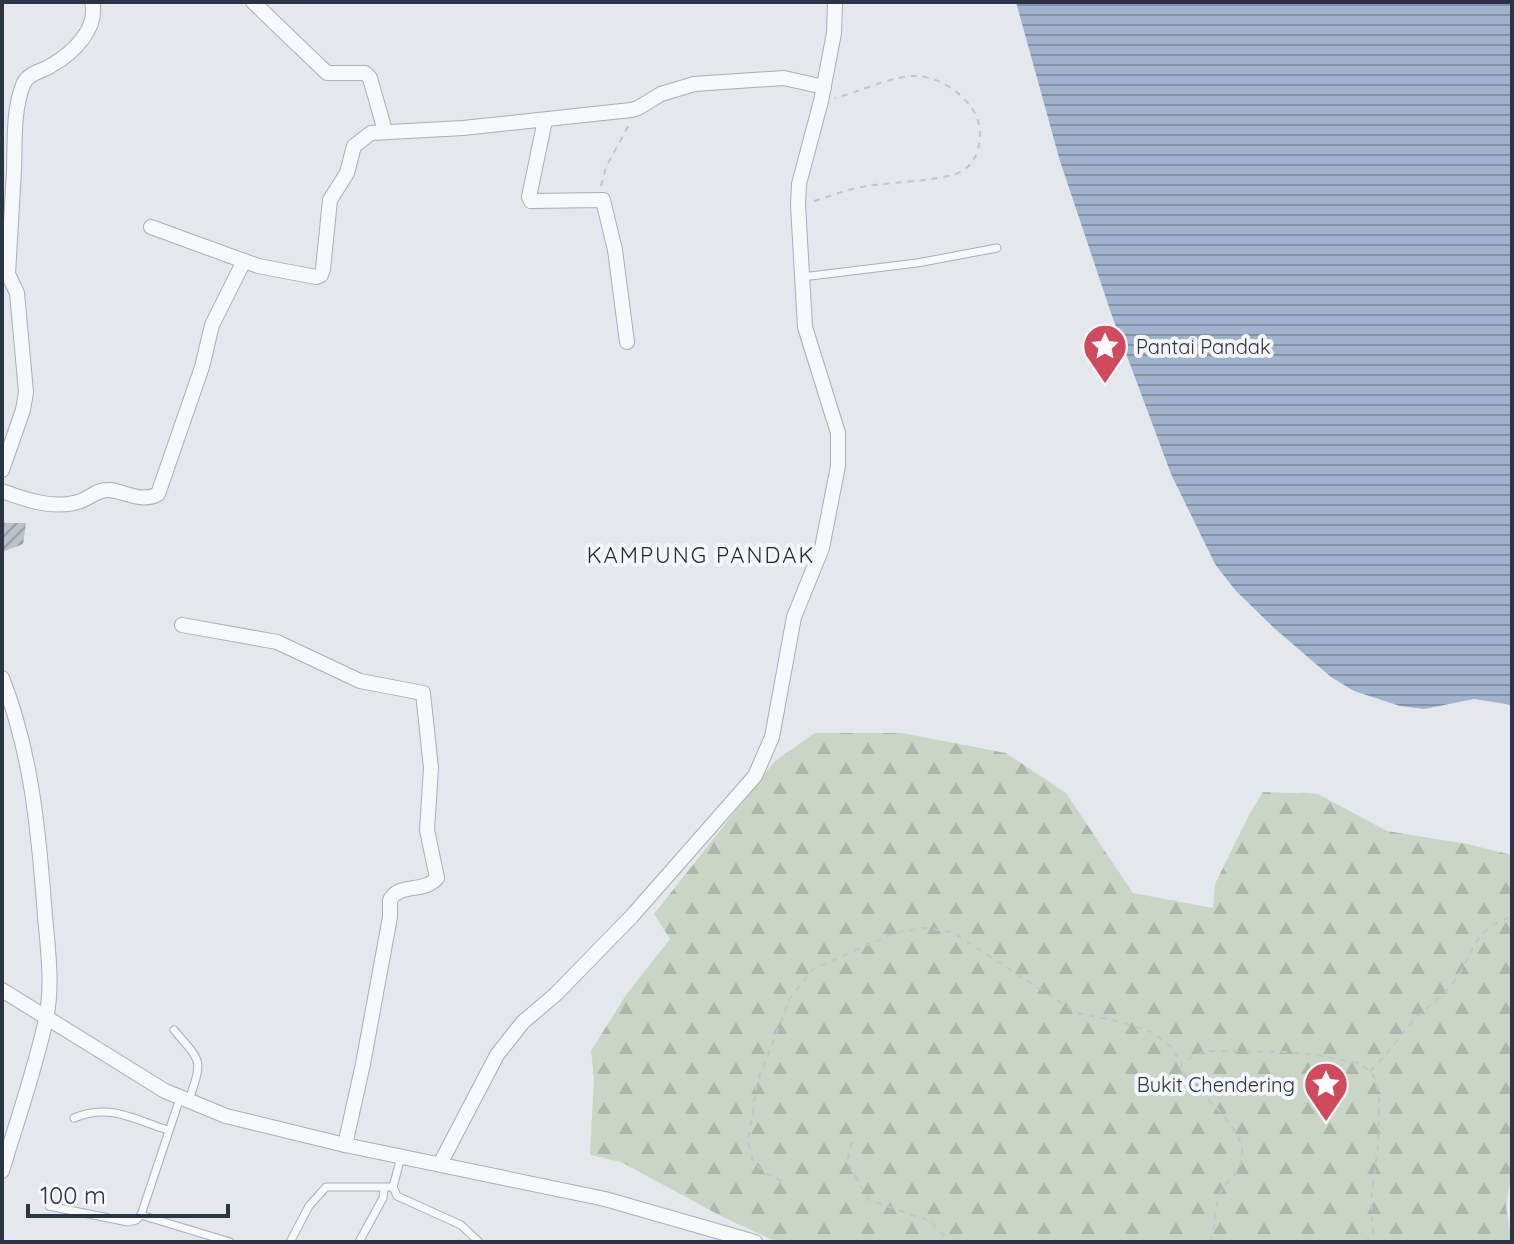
<svg xmlns="http://www.w3.org/2000/svg" width="1514" height="1244" viewBox="0 0 1514 1244" font-family="Quicksand,sans-serif">
<style>
.forest{fill:url(#forest-firs)}
.water{fill:url(#water-rules)}
.building{fill:url(#building-hatch)}
.lines{fill:none;stroke-linecap:round;stroke-linejoin:round}
.lane-casing{stroke:#a9aeb7;stroke-width:9}
.street-casing{stroke:#a9aeb7;stroke-width:16}
.path{stroke:#c2c5cb;stroke-width:2;stroke-dasharray:6 6;stroke-linecap:butt}
.lane{stroke:#f7f8fa;stroke-width:7}
.street{stroke:#f7f8fa;stroke-width:14}
.labels{text-anchor:middle;dominant-baseline:central;stroke-width:8;stroke-linejoin:round;paint-order:stroke}
.poi-label{font-size:20px;fill:#2b3445;stroke:#f4f6f9;text-anchor:start}
.neighbourhood-label{font-size:22px;letter-spacing:2px;fill:#1d2536;stroke:#f4f6f9}
</style>
<defs>
<pattern id="forest-firs" width="22" height="20" patternUnits="userSpaceOnUse" patternTransform="scale(2)"><rect width="22" height="20" fill="#c9d6c5"/><path d="M5 1l3.5 6h-7zM16 11l3.5 6h-7z" fill="#adb8ab"/></pattern>
<pattern id="water-rules" width="6" height="5" patternUnits="userSpaceOnUse" patternTransform="scale(2)"><rect width="6" height="5" fill="#9fb4cc"/><path d="M0 2.5h6" fill="none" stroke="#8293a7"/></pattern>
<pattern id="building-hatch" width="6" height="6" patternUnits="userSpaceOnUse" patternTransform="scale(2)"><rect width="6" height="6" fill="#bbc0ca"/><path d="M-1 1l2-2M0 6l6-6M5 7l2-2" fill="none" stroke="#989da6"/></pattern>
</defs>
<rect width="100%" height="100%" fill="#e4e7ec"/>
<!-- forest -->
<path class="forest" d="M815,733H902L1006,753L1066,793L1133,893L1213,908L1215,884L1250,813L1263,792L1318,794L1387,831L1467,844L1512,855V1170L1506,1206L1512,1242H777L723,1217L621,1162L590,1155L594,1078L591,1051L626,995L670,939L654,914L775,761Z"/>
<!-- water -->
<path class="water" d="M1016,2H1512V705L1474,699L1424,709L1400,706L1354,691L1331,677L1274,628L1236,591L1215,564L1171,474L1111,313L1060,161Z"/>
<!-- building -->
<path class="building" d="M2,523H26L23,544L2,552Z"/>
<g class="lines">
<!-- lane casing -->
<g class="lane-casing">
<g id="lane">
<path d="M802,277L917,263L997,248"/>
<path d="M174,1030C202,1063 203,1058 189,1100"/>
<path d="M74,1118C109,1103 133,1119 168,1130"/>
<path d="M401,1157L393,1187L397,1196L461,1225L479,1242"/>
<path d="M49,1206L128,1222L136,1220L141,1215L180,1098"/>
<path d="M141,1215L230,1242"/>
<path d="M290,1242L309,1206L326,1187H393"/>
<path d="M359,1242L383,1198L384,1189"/>
</g>
</g>
<!-- street casing -->
<g class="street-casing">
<g id="street">
<path d="M253,2L327,73H365L370,78L385,131"/>
<path d="M545,120L529,197L531,201L603,200L615,250L627,342"/>
<path d="M151,227L258,266L316,277L321,275L323,269L330,200L347,173L354,146L371,133L463,128L631,110L638,108L661,94L694,84L784,78L824,87"/>
<path d="M2,470L23,410L26,392L17,293L8,274C10,240 12,205 14,170C15,143 13,110 23,85C28,72 42,72 52,65C73,53 99,28 92,2"/>
<path d="M2,491C26,500 55,510 81,501C91,497 98,489 110,490C126,492 142,503 158,494L202,367L212,325L244,261"/>
<path d="M182,625L277,642L360,681L423,693L431,768L427,830L437,878C423,894 400,882 390,900V917L363,1064L345,1145"/>
<path d="M2,678C32,754 39,835 45,916C48,950 53,986 46,1019C35,1070 17,1121 2,1171"/>
<path d="M2,990L165,1091L226,1116L345,1145L605,1199L755,1242"/>
<path d="M440,1164L497,1055L523,1022L556,994L632,916L755,776L772,737L794,617L822,548L838,466V433L805,327L798,205L799,184L821,101L834,33L835,2"/>
</g>
</g>
<!-- path -->
<g class="path">
<path d="M601,186L606,167L630,123"/>
<path d="M814,201C832,196 850,188 867,186C892,182 937,181 958,173C981,164 986,129 973,110C962,92 938,77 917,76C894,75 859,92 835,98"/>
<path d="M1370,1071C1386,1057 1397,1039 1411,1023C1424,1009 1440,999 1452,984C1477,954 1466,934 1512,916"/>
<path d="M852,1142L847,1162L869,1200L930,1221L950,1242"/>
<path d="M782,1181L765,1173L753,1162L748,1141L757,1083L790,998L813,969L897,932L924,928L952,932L1077,1013L1113,1020L1152,1032L1170,1046L1182,1062"/>
<path d="M1210,1242C1217,1226 1214,1206 1220,1193C1224,1184 1234,1177 1239,1168C1257,1132 1197,1095 1181,1071L1182,1062L1205,1051L1287,1052L1318,1055L1358,1063L1370,1071L1376,1080L1379,1100L1378,1146L1371,1200L1373,1233L1366,1242"/>
</g>
<!-- lane -->
<use href="#lane" class="lane"/>
<!-- street -->
<use href="#street" class="street"/>
</g>
<!-- icons -->
<defs>
<g id="sight-pin" transform="scale(2.3)"><path d="M0 17L-7.5 6A9.5 9.5 0 1 1 7.5 6Z" fill="#d1495b" stroke="#f4f6f9"/><path d="M0-6L1.8-2.2L6-1.7L2.9 1.2L3.7 5.4L0 3.3L-3.7 5.4L-2.9 1.2L-6-1.7L-1.8-2.2Z" fill="#fff"/></g>
</defs>
<g fill-rule="evenodd">
<use href="#sight-pin" x="1105" y="346"/>
<use href="#sight-pin" x="1326" y="1084"/>
</g>
<g class="labels">
<!-- poi labels -->
<g class="poi-label">
<text x="1136" y="346">Pantai Pandak</text>
<text x="1295" y="1084" text-anchor="end">Bukit Chendering</text>
</g>
<!-- neighbourhood labels -->
<g class="neighbourhood-label">
<text x="701" y="555">KAMPUNG PANDAK</text>
</g>
</g>
<!-- border -->
<rect width="1514" height="1244" fill="none" stroke="#2b3445" stroke-width="8"/>
<!-- scale -->
<path d="M28 1204v12h200v-12" fill="none" stroke="#2b3445" stroke-width="4"/>
<text x="40" y="1204" font-size="24" fill="#2b3445" stroke="#f4f6f9" stroke-width="6" paint-order="stroke">100 m</text>
</svg>
